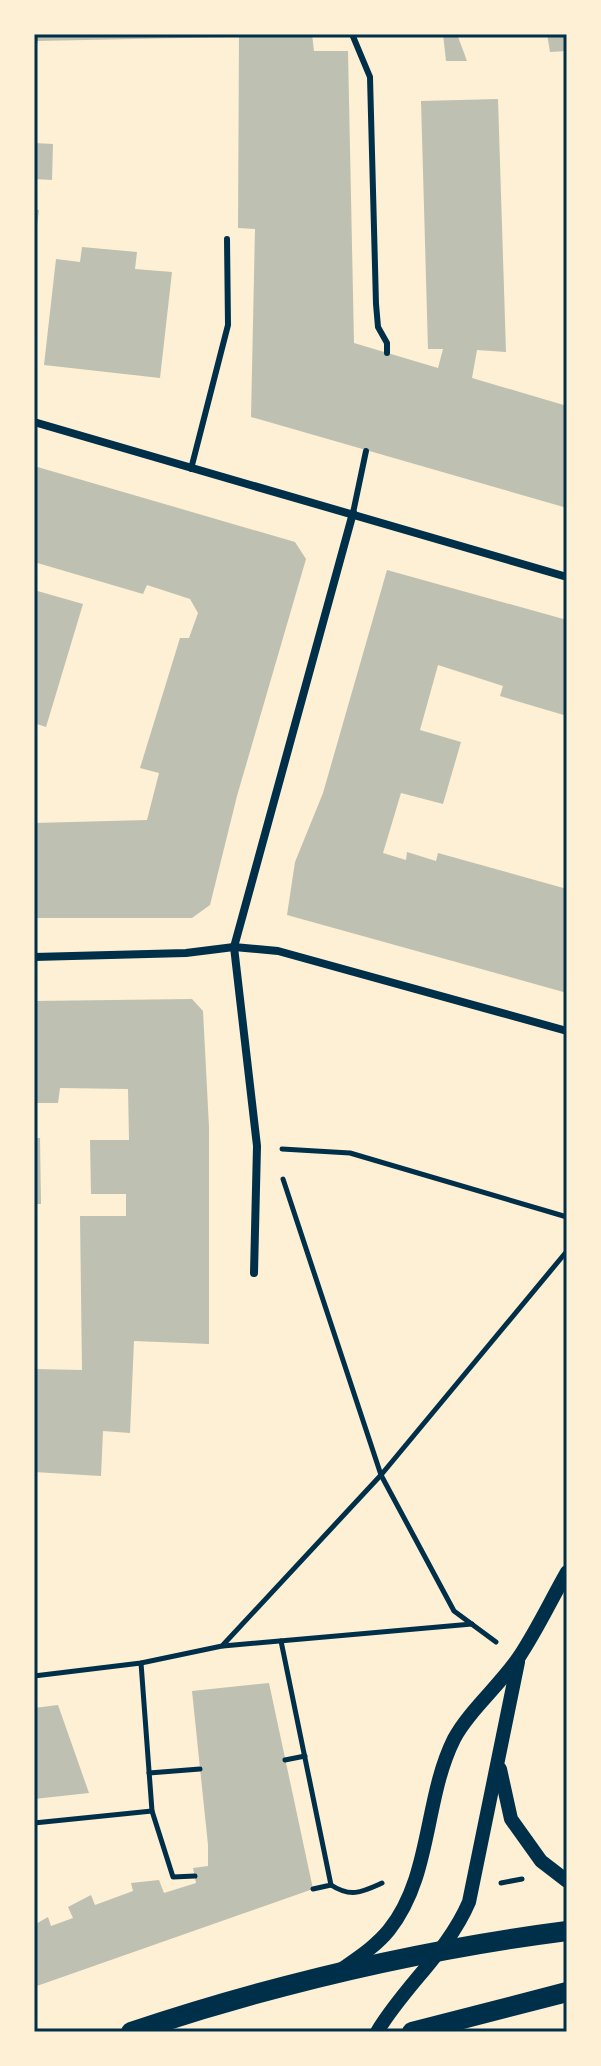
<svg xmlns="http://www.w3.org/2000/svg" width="601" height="2066" viewBox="0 0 601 2066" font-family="Barlow,sans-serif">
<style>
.building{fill:#bec0b2}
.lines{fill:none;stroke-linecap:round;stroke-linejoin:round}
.path{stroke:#003049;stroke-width:5}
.service{stroke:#003049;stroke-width:6}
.minor{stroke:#003049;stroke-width:8}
.tertiary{stroke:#003049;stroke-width:14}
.primary{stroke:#003049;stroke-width:20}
.neatline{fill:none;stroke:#003049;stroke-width:3}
</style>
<rect width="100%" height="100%" fill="#fdf0d5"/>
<!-- building -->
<g class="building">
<path d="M37,34H232V37L37,41Z"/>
<path d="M239,34H312L314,51H348L354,343L438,368L443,349H428L421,101L498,99L506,352L477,350L472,378L567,406V508L251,417L255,229L238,228Z"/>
<path d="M443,34H457L467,61H446Z"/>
<path d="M547,34H567V51L550,52Z"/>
<path d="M34,143L53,144L52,180L34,179Z"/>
<path d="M34,209L39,210L36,234L34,233Z"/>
<path d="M82,247L137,252L135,269L172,272L160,378L44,365L56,259L80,262Z"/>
<path d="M34,466L295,542L306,559L237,796L210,905L192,918H34V823L147,820L159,773L140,768L180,638H189L198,613L190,599L147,585L143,594L34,562Z"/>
<path d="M387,570L567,620V716L500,696L503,686L438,665L420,730L461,742L443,804L401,793L383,853L406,860L407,852L436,861L438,853L567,889V993L287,915L295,862L323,793Z"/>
<path d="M34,590L83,604L46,727L34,723Z"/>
<path d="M192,999L203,1011L209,1127V1344L134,1341L130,1433L103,1431L101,1476L34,1472V1369L82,1370L80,1216H126V1194H91L90,1140H129L128,1089L60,1088L58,1103H34V1001Z"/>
<path d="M34,1138H40L41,1204H34Z"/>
<path d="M269,1683L313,1889L34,1987V1925L48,1917L51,1926L73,1918L68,1907L91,1895L95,1905L133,1891L131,1883L159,1880L164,1893L196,1883L193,1868L208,1866V1845L192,1691Z"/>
<path d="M58,1705L89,1793L34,1799V1708Z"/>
</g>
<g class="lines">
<!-- path -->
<g class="path">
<path d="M34,58L35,34"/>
<path d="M282,1149L350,1153L567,1217"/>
<path d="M283,1179L381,1475L454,1611L496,1642"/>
<path d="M281,1641L331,1885L313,1889"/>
<path d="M223,1646L472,1624"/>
<path d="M34,1676L141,1663L222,1646L381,1475L567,1251"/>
<path d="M285,1760L305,1756"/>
<path d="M149,1773L200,1769"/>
<path d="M152,1811L173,1877L195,1876"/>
<path d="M34,1823L152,1811L141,1663"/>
<path d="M501,1883L522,1879"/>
<path d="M331,1885C351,1898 362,1892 382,1883"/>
</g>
<!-- service -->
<g class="service">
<path d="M352,34L370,77L376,304L378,327L387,343V353"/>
<path d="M191,469L228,325L227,239"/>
<path d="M353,513L366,451"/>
</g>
<!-- minor -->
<g class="minor">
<path d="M34,422L567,577"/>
<path d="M34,957L186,953L234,947L278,951L567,1031"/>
<path d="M254,1273L257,1146L234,947L353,513"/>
</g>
<!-- tertiary -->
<g class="tertiary">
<path d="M500,1769L511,1819L541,1861L567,1881"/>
<path d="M342,1969C359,1957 376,1946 389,1930C432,1876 424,1799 454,1739C468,1712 501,1684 519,1657C537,1630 551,1600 567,1572"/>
<path d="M377,2032C405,1985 447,1953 469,1902L518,1662"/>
</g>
<!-- primary -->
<g class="primary">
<path d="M131,2032C272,1985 419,1950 567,1931"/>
<path d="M412,2032L567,1992"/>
</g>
</g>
<!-- border -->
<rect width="601" height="2066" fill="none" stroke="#fdf0d5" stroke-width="72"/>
<rect x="36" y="36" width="529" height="1994" class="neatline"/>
</svg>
